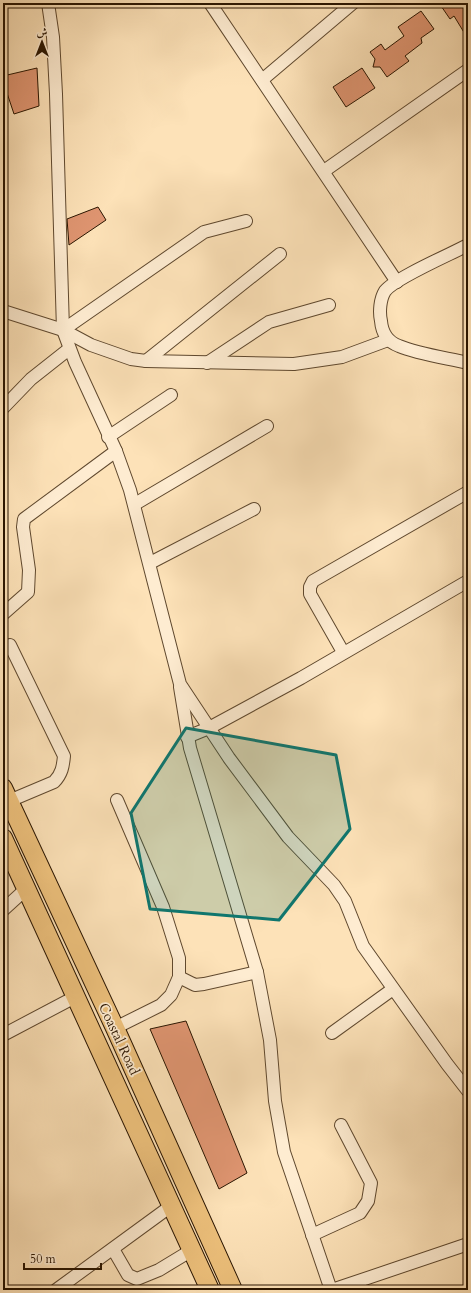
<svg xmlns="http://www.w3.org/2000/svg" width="471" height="1293" viewBox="0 0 471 1293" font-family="Cardo,Amiri,serif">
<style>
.building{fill:#df9571;stroke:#2a1500}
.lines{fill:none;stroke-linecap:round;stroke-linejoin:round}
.minor-casing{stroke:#5f482e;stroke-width:14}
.highway-casing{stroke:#2a1500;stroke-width:20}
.minor{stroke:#feecd1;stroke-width:12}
.highway{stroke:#eec17c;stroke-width:18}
.marked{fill:#0f766e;fill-opacity:0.2;stroke:#0f766e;stroke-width:3;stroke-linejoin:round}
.labels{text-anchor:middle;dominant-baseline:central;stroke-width:3.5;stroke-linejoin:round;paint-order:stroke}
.street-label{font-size:14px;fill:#2a1500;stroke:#feecd1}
</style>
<rect width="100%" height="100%" fill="#fde2b8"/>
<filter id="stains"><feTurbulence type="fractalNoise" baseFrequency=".005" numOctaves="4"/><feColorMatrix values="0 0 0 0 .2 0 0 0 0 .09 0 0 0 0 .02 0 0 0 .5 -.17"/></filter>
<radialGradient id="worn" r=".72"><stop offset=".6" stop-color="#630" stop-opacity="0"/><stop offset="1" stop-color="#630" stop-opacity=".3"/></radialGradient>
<!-- building -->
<g class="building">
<path d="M439,3H468V39L454,16L450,19Z"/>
<path d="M421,11L434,29L421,38L422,43L405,56L409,61L387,77L380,67H373L375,59L370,52L381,44L385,50L404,36L398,27Z"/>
<path d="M37,68L39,106L14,114L3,81V76Z"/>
<path d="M362,68L375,88L346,107L333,87Z"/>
<path d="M98,207L106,220L69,245L67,219Z"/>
<path d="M186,1021L247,1173L219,1189L150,1029Z"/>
</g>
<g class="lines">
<!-- minor casing -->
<g class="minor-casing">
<g id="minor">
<path d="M48,3L53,37L56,94L63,330L75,362L116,451L130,490L180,684L229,758L288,837L334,885L345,901L363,946L447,1064L468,1091"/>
<path d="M210,3L397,282"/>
<path d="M262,80L353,3"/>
<path d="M324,171L468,70"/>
<path d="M468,245C451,254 395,278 385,291C380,299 379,312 381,321C382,333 388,342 399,346C418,354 447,358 468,363"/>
<path d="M3,311L63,330L91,345L131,359L146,361L294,364L342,357L388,340"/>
<path d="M63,330L204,232L246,221"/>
<path d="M146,361L280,254"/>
<path d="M207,363L269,322L329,305"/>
<path d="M3,408L31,379L69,349"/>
<path d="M108,437L171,395"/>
<path d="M135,504L267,426"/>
<path d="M150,563L254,509"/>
<path d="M3,614L28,592L29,570L23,527L24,519L116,451"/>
<path d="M343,652L310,594V587L313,581L468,492"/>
<path d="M180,687L190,748L257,972L270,1040L275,1101L284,1152L331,1290"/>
<path d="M187,737L209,728L301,678L468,581"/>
<path d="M9,801L54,782C62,774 63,766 64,756L10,645"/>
<path d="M3,910L26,889"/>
<path d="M179,977L195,985L204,984L257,972"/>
<path d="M115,1028L161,1005L171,995L179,977V958L163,907L117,800"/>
<path d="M332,1033L393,989"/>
<path d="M3,1035L75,997"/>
<path d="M312,1235L360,1213L368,1201L371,1183L341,1125"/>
<path d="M113,1249L128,1275L137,1279L159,1270L192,1250"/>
<path d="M56,1290L171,1206"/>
<path d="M332,1290L468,1244"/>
</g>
</g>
<!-- highway casing -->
<g class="highway-casing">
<g id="highway">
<path d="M3,788L115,1028L233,1290"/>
<path d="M3,838L210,1290"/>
</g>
</g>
<!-- minor -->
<use href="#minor" class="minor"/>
<!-- highway -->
<use href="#highway" class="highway"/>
</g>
<!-- marked area -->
<path class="marked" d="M186,728L336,755L350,829L279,920L150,909L131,813Z"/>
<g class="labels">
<!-- street labels -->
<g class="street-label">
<text transform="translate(119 1039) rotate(65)">Coastal Road</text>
</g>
</g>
<!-- margin -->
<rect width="471" height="1293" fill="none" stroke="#fde2b8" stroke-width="16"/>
<rect x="4" y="4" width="463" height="1285" fill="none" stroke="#2a1500" stroke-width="2"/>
<rect x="8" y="8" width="455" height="1277" fill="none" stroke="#2a1500"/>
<!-- north arrow -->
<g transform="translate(42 42)" stroke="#feecd1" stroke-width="3" paint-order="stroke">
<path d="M0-3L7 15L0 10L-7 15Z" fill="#2a1500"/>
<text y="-6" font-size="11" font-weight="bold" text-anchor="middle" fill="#2a1500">ش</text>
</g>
<!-- scale -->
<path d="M24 1263v6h77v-6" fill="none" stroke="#2a1500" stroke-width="2"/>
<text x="30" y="1263" font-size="12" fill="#2a1500" stroke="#feecd1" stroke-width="3" paint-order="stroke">50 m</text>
<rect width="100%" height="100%" filter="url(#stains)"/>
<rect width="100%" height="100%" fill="url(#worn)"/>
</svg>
